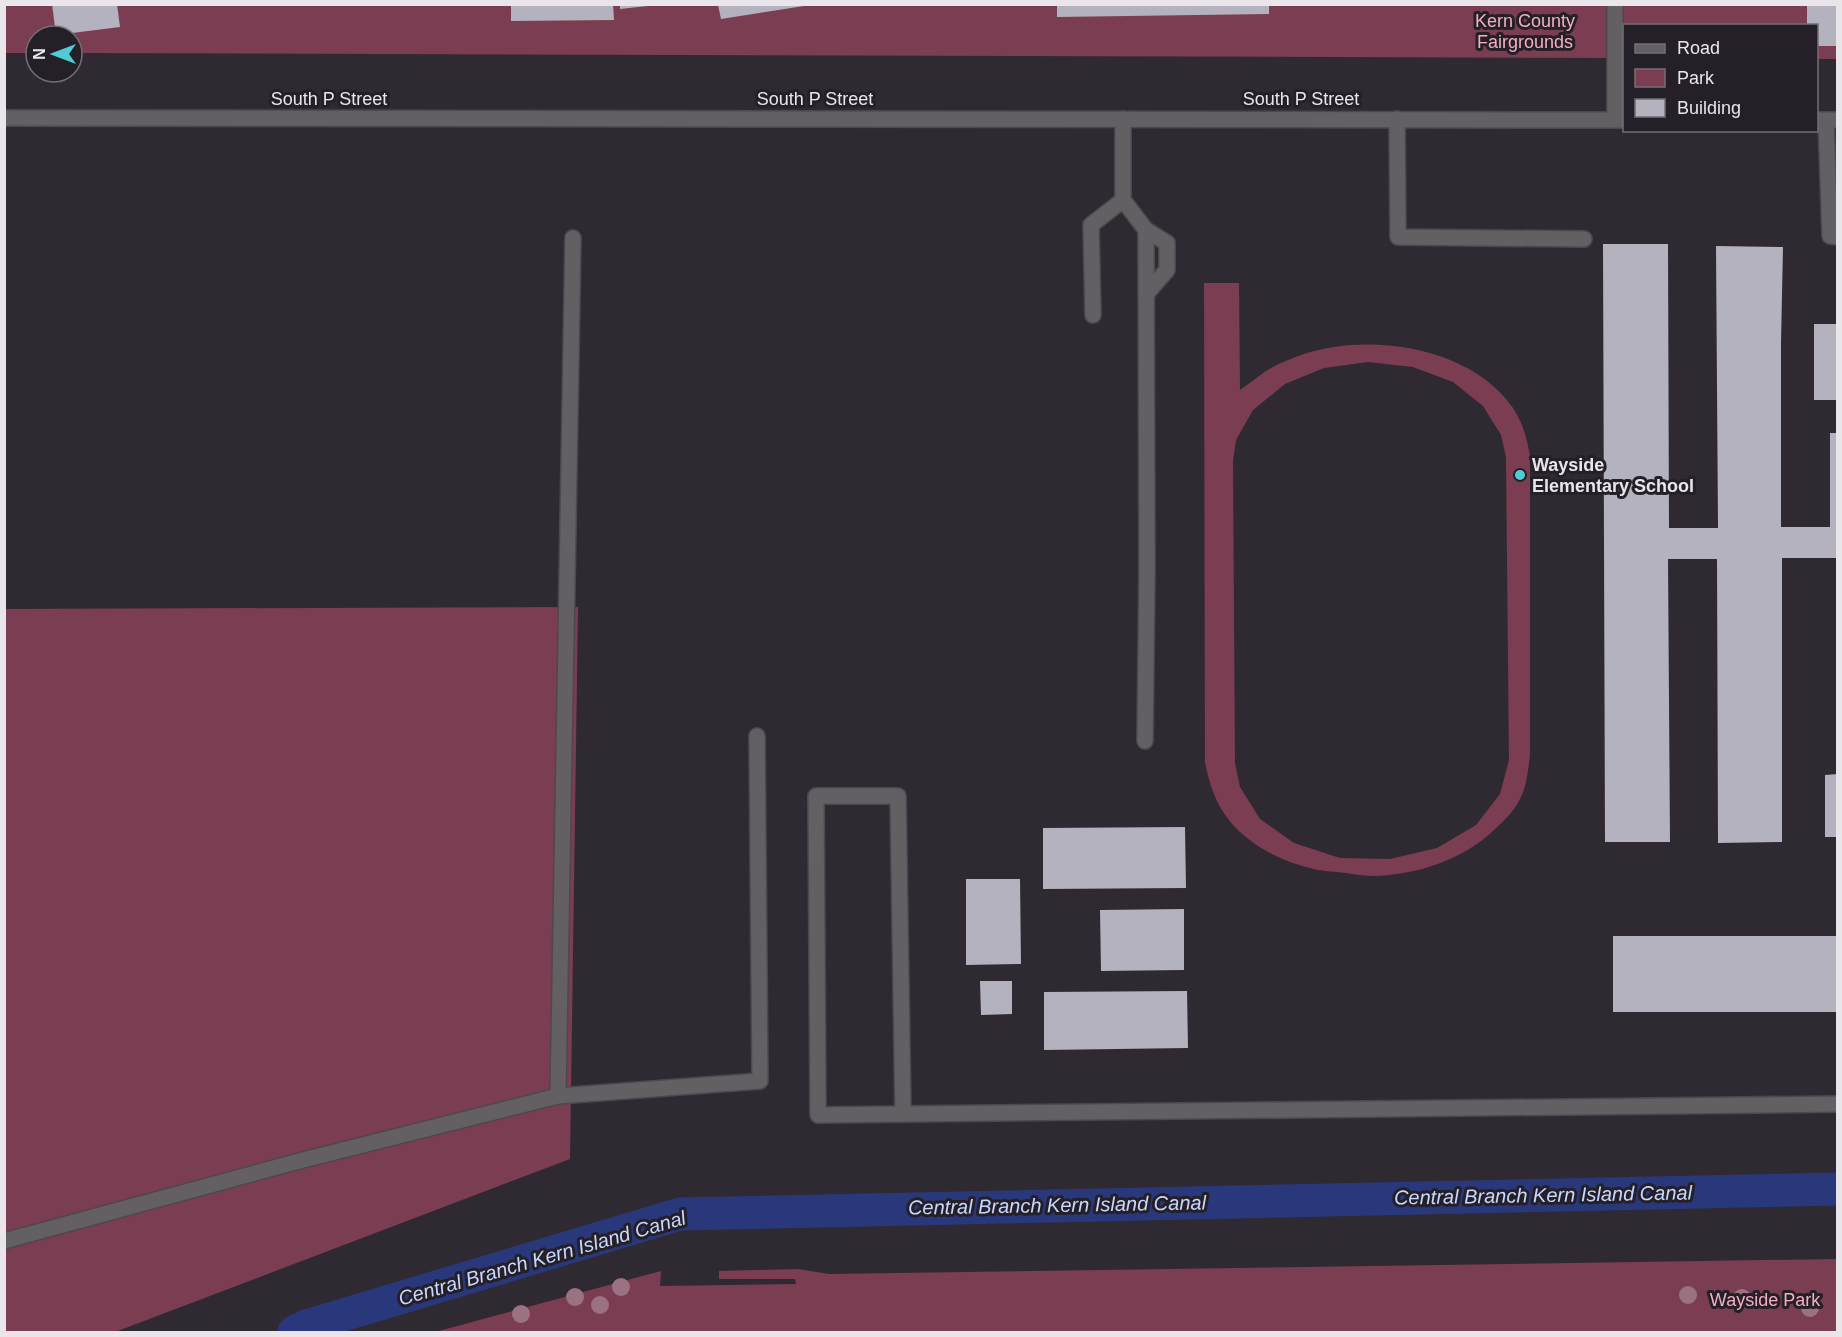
<svg xmlns="http://www.w3.org/2000/svg" width="1842" height="1337" viewBox="0 0 1842 1337" font-family="Arial,sans-serif">
<style>
.green{fill:#7b3d52;fill-rule:evenodd}
.lines{fill:none;stroke-linecap:round;stroke-linejoin:round}
.canal{stroke:#28387b;stroke-width:33}
.building{fill:#b4b2be}
.service-casing{stroke:#4d4850;stroke-width:18}
.tertiary-casing{stroke:#4d4850;stroke-width:18}
.service{stroke:#635f62;stroke-width:15}
.tertiary{stroke:#635f62;stroke-width:15}
.tree{fill:#9b7281}
.poi-dot{fill:#51ccd5;stroke:#252028;stroke-width:2}
.labels{text-anchor:middle;dominant-baseline:central;stroke-width:6;stroke-linejoin:round;paint-order:stroke}
.park-label{font-size:18px;fill:#f4adc2;stroke:#252028}
.street-label{font-size:18px;fill:#e9e5eb;stroke:#252028}
.poi-label{font-size:18px;font-weight:bold;fill:#e9e5eb;stroke:#252028;text-anchor:start}
.water-label{font-size:20px;font-style:italic;fill:#c8d7ff;stroke:#252028}
</style>
<rect width="100%" height="100%" fill="#2f2a32"/>
<!-- green -->
<g class="green">
<path d="M5,4L1838,5L1837,59H1817L1816,26H1624V58L72,53V36H36V53H5Z"/>
<path d="M1204,283H1239L1240,390C1249,384 1257,377 1266,371C1277,364 1292,358 1304,354C1371,332 1471,347 1513,408C1523,423 1527,439 1530,456V755C1528,770 1527,785 1520,799C1514,811 1504,821 1494,830C1463,860 1416,875 1373,876C1361,876 1349,873 1337,872C1328,871 1319,871 1310,868C1283,862 1254,847 1235,827C1217,808 1210,787 1205,762ZM1368,362L1413,367L1453,382L1483,406L1501,435L1506,457L1509,760L1500,794L1476,825L1437,848L1390,859L1340,858L1294,843L1260,819L1240,787L1235,763L1233,461L1236,440L1253,410L1285,384L1324,368Z"/>
<path d="M578,607L570,1159L115,1332H5L4,609Z"/>
<path d="M1837,1259V1332H435L661,1271L660,1286L796,1284L795,1279H719V1271L798,1269L829,1274Z"/>
</g>
<g class="lines">
<!-- canal -->
<path class="canal" d="M294,1332L306,1326L680,1214L1838,1189"/>
</g>
<!-- building -->
<g class="building">
<path d="M52,4H117L120,27L56,35Z"/>
<path d="M511,4H613L614,20L511,21Z"/>
<path d="M620,4H648V6L620,9Z"/>
<path d="M1057,4H1269V14L1057,17Z"/>
<path d="M1807,4H1838V46H1816V26H1807Z"/>
<path d="M718,5H804V6L721,19Z"/>
<path d="M1603,244H1668L1669,528H1718L1716,246L1783,247L1781,343V527H1830V433H1838V558H1782V842L1718,843L1717,559H1668L1670,842H1605Z"/>
<rect x="1814" y="324" width="24" height="76"/>
<path d="M1838,774V837H1825V775Z"/>
<path d="M1185,827L1186,888L1043,889V828Z"/>
<path d="M966,879H1020L1021,964L966,965Z"/>
<path d="M1184,909V970L1101,971L1100,910Z"/>
<rect x="1613" y="936" width="225" height="76"/>
<path d="M980,981H1012V1014L981,1015Z"/>
<path d="M1187,991L1188,1048L1044,1050V992Z"/>
</g>
<g class="lines">
<!-- service casing -->
<g class="service-casing">
<g id="service">
<path d="M1615,4V120"/>
<path d="M1123,119V200L1146,230L1167,243V270L1147,293"/>
<path d="M1397,119L1398,237L1584,239"/>
<path d="M1826,120L1830,236L1838,237"/>
<path d="M1093,315L1091,225L1123,200"/>
<path d="M1145,741L1147,571L1146,230"/>
<path d="M558,1096L573,238"/>
<path d="M903,1113L898,796H816L818,1115L1838,1104"/>
<path d="M4,1241L303,1160L558,1096L760,1081L757,736"/>
</g>
</g>
<!-- tertiary casing -->
<g class="tertiary-casing">
<g id="tertiary">
<path d="M4,118L1624,120"/>
<path d="M1816,120H1838"/>
</g>
</g>
<!-- service -->
<use href="#service" class="service"/>
<!-- tertiary -->
<use href="#tertiary" class="tertiary"/>
</g>
<!-- trees -->
<g class="tree">
<circle cx="621" cy="1287" r="9"/>
<circle cx="1688" cy="1295" r="9"/>
<circle cx="575" cy="1297" r="9"/>
<circle cx="1742" cy="1298" r="9"/>
<circle cx="600" cy="1305" r="9"/>
<circle cx="1810" cy="1308" r="9"/>
<circle cx="521" cy="1314" r="9"/>
</g>
<!-- markers -->
<circle class="poi-dot" cx="1520" cy="475" r="6"/>
<g class="labels">
<!-- park labels -->
<g class="park-label">
<text x="1525" y="21">Kern County<tspan x="1525" dy="21">Fairgrounds</tspan></text>
<text x="1765" y="1300">Wayside Park</text>
</g>
<!-- street labels -->
<g class="street-label">
<text x="329" y="99">South P Street</text>
<text x="815" y="99">South P Street</text>
<text x="1301" y="99">South P Street</text>
</g>
<!-- poi labels -->
<g class="poi-label">
<text x="1532" y="465">Wayside<tspan x="1532" dy="21">Elementary School</tspan></text>
</g>
<!-- water labels -->
<g class="water-label">
<text transform="translate(1543 1195) rotate(-1)">Central Branch Kern Island Canal</text>
<text transform="translate(1057 1205) rotate(-1)">Central Branch Kern Island Canal</text>
<text transform="translate(542 1258) rotate(-16)">Central Branch Kern Island Canal</text>
</g>
</g>
<!-- border -->
<rect width="1842" height="1337" fill="none" stroke="#e9e5eb" stroke-width="12"/>
<!-- legend -->
<rect x="1623" y="24" width="195" height="108" fill="#252028" stroke="#736f76" stroke-width="1.5"/>
<rect x="1635" y="44" width="30" height="9" fill="#635f62" stroke="#736f76" stroke-width="1.5"/>
<text x="1677" y="54" font-size="18" fill="#e9e5eb">Road</text>
<rect x="1635" y="69" width="30" height="18" fill="#7b3d52" stroke="#736f76" stroke-width="1.5"/>
<text x="1677" y="84" font-size="18" fill="#e9e5eb">Park</text>
<rect x="1635" y="99" width="30" height="18" fill="#b4b2be" stroke="#736f76" stroke-width="1.5"/>
<text x="1677" y="114" font-size="18" fill="#e9e5eb">Building</text>
<!-- north arrow -->
<g transform="translate(54 54) rotate(270)"><circle r="28" fill="#252028" stroke="#736f76" stroke-width="1.5"/>
<path d="M0-4.5L10 22L0 15L-10 22Z" fill="#51ccd5"/>
<text y="-9" font-size="16" font-weight="bold" text-anchor="middle" fill="#e9e5eb">N</text>
</g>
</svg>
